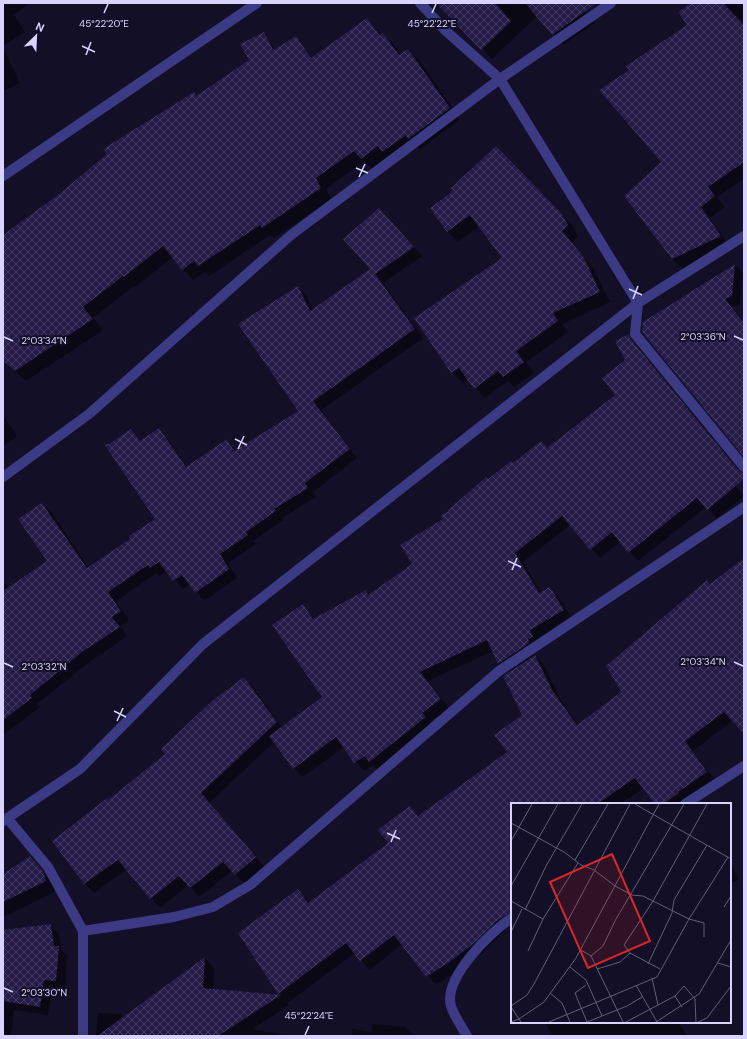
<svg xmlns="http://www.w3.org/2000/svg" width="747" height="1039" viewBox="0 0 747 1039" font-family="'DM Sans',sans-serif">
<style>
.shadow{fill:#0007}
.building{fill:url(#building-cross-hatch)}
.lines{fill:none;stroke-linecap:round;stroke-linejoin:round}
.street{stroke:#3d3a85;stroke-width:10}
.ticks{fill:none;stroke:#d9d4ff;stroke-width:1.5}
.inset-road{fill:none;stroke:#625e7d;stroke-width:1}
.view{fill:#d62828;fill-opacity:0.15;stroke:#d62828;stroke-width:2}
.inset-edge{fill:none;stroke:#d9d4ff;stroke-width:2}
.ticks-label{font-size:10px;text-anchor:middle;fill:#d9d4ff;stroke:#130f26;stroke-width:4;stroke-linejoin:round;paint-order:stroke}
</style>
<defs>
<pattern id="building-cross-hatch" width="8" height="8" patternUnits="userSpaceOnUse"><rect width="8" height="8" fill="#241b47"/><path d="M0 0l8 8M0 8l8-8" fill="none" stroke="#433b63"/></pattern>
</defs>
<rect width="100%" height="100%" fill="#130f26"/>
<!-- shadow -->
<g class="shadow">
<path d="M3,3H30L14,15L25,32L3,46Z"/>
<path d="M444,3H578L595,23L563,45L537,16L492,59Z"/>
<path d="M693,3H744V179L717,197L725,207L710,218L730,247L683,269L672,258L663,162L630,71L688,25Z"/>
<path d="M367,20L381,36L383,34L394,45L401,55L408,50L419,60L458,116V121L420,149L416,146L372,169L364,161L326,189L331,199L274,238L270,235L209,276L205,272L193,280L173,257L135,287L134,286L93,318L103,330L26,381L3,361V236L193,93L197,97L318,101Z"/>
<path d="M3,48L20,83L3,91Z"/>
<path d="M496,147L573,226L578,236L572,242L593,268L610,302L562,324L568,332L526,362L534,373L514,387L508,381L485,398L468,379L463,383L452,372L504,258L480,226L458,242L448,232L454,191Z"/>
<path d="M387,218L422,256L383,283L423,338L321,410L357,458L313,492L316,497L282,518L283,520L253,541L256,544L228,563L237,578L204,601L190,584L183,589L167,571L159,576L157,573L116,601L129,620L120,626L127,636L91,661L37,704L40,707L3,735V581L9,588L49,561L42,504L51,512L89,568L132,539L156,519L131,430L141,441L159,429L167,438L187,467L226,440L236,451L300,411L298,287L307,296L313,310L372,270Z"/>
<path d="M735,265L743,273L740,304L732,307L744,322V455L645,322Z"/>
<path d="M628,335L739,470L729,478L744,496L717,518L706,507L638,561L621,541L600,558L570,525L523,562L541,593L550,588L558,597L572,619L536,648L538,652L534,655L544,665L561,700L578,725L622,692L711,585L744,559V733L733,720L693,751L715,781L684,804H656L644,788L620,804H512V893L489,908L506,930L482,953L436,985L402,944L370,970L355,953L287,1003L289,1005L253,1029L288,1036H96L98,1013L122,1014L125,1017L205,958L214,968L213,990L282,996L240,933L298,891L310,903L389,844L410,807L419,816L508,752L523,716L509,673L499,663L493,651L428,681L449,708L430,722L434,726L378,770L373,765L364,771L344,747L302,777L274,742L209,803L264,867L245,884L232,871L199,897L188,885L160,908L127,869L94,893L85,883L108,801L167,754L244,678L253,687L282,727L324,698L303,606L315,620L366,591L369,595L413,565L451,512L488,480L513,465L548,449L616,395L627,361Z"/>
<path d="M3,415L17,436L3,446Z"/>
<path d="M30,857L40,867L56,888V891L3,917V875Z"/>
<path d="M730,860L738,880L730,883Z"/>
<path d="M51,926L59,934L61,950L67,956L65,989L52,988L48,1015L14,1010L11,1036H3V931Z"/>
<path d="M545,1022H679L686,1036H553Z"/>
<path d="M372,1024L405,1027L414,1036H352V1029L372,1032Z"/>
</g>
<!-- building -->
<g class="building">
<path d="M436,3H495L511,21L481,50Z"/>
<path d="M525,3H597L552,35Z"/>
<path d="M691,3H723L744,25V162L708,187L715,196L701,207L721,236L672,259L624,196L661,162L599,90L629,70L626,66L687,25L678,12Z"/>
<path d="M367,18L380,36L383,33L399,55L408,49L450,108L408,139L406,135L382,152L378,146L361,159L354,151L316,178L321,188L262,228L260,225L198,266L194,261L182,270L163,246L124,277L123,276L83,307L93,319L15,371L3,361V235L59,194L107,154L103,149L194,92L196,96L249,60L240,44L264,32L273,50L296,36L311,58Z"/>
<path d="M496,146L562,214L568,225L562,231L583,256L600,292L553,313L558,321L516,351L524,362L503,377L498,371L474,389L459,368L451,373L414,318L502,258L470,215L447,232L430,208L453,191L451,188Z"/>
<path d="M379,208L414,247L375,274L415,329L309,404L313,401L350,449L305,483L308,488L274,509L276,511L246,532L248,535L220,554L229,569L195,593L182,575L173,581L159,562L150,568L148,565L108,592L121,611L112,617L120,627L82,652L30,695L32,698L3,720V591L47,561L18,519L42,503L87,568L130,539L129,536L155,519L104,444H109L131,429L140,441L159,428L186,467L227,439L234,451L298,411L238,324L298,286L310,311L370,269L343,239Z"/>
<path d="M735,264L732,296L725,299L744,323V457L642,332L643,322Z"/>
<path d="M629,334L630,338L739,471L744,473V479L707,510L697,498L628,553L612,532L590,550L562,516L515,553L539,593L550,587L564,610L530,630L533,637L528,639L529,643L498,664L487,640L420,672L441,699L422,713L426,717L369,762L365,756L354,763L336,737L293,769L269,736L322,697L272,625L303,604L313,619L366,590L368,595L412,564L400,545L443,519L441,515L449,511L448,510L486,477L488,479L511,461L513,463L541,441L547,448L615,395L602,378L625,360L615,341Z"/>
<path d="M744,558V734L724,712L685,741L707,772L678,792L679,793L663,804H655L635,778L597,804H512V912L499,919L473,944L448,963L426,977L394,935L360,961L346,943L278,994L238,933L298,889L308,903L388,843L378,830L392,819L410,806L418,816L507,752L494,735L522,715L503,676L535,655L552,690L577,725L621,692L606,666L707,580L710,584Z"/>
<path d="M244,677L277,722L201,793L256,857L235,875L223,862L190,888L179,876L150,899L118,860L84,884L52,841L107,798L108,800L165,754L161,749L212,701Z"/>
<path d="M30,856L43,871L46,881L3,902V874Z"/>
<path d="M51,924L54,946H59L56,981L44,980L40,1007L3,1001V930Z"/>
<path d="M205,957L203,988L281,995L218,1036H97Z"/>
</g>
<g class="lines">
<!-- street -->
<g class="street">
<path d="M420,3L446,31L500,79L638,303L635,334L744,467"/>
<path d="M3,176L257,3"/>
<path d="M3,477L89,414L291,235L500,79L611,3"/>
<path d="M685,804L744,766"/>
<path d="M7,818L48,867L83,931V1036"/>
<path d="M3,821L80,769L203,644L638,303L744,236"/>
<path d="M83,931L174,917L213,907L250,885L499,671L744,507"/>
<path d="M467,1036C462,1027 454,1016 451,1006C443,978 491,931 512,918"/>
</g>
</g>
<!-- ticks -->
<path class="ticks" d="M104,13L108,4M432,13L436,4M82,46L95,52M86,55L91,42M356,168L368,173M359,177L365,164M629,289L642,295M633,299L638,286M734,336L743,340M4,337L13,341M235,439L247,445M238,449L244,436M508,561L521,567M512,570L517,558M734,662L743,666M4,663L13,667M114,711L126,717M117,721L123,708M387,833L400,839M391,842L396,830M4,988L13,992M305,1035L309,1026"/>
<!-- overview -->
<g transform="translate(511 803)">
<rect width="220" height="220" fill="#130f26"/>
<path class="inset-road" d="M124,1L220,56M0,20L53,49L70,62L83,67L104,83L121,92L132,93L178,116L217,54M0,38L21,1M64,57L97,1M0,83L47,1M0,98L32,116M213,104L220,93M14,107L35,63L71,1M0,129L11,106M70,147L80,153L112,219M17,148L32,116L67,60M80,153L92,143L105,116L173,1M207,160L220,164M137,161L161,110L163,97L196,42M59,164L75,177L91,213M86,166L109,159L119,150M149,166L119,150L113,142L142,98L196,1M141,175L147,202M75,182L64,190L76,219M125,182L146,219M39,190L51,200L59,219M164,193L171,204M0,203L16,192L23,181L119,1M0,204L8,216L0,219M10,219L8,216L33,199L65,155L148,1M38,219L146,174L178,116L193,120V134M76,219L116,203L131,194M115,219L164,193L173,183L184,196L185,219M145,219L188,191L220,137M187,219L196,215L220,183"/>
<path class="view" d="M101,51L139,138L77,165L39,79Z"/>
<rect width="220" height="220" class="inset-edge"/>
</g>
<g class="ticks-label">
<text x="104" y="27">45°22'20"E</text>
<text x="432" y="27">45°22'22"E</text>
<text x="703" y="340">2°03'36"N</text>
<text x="44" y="344">2°03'34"N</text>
<text x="703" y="665">2°03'34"N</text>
<text x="44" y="670">2°03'32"N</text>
<text x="44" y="996">2°03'30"N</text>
<text x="309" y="1019">45°22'24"E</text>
</g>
<!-- border -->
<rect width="747" height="1039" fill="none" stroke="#d9d4ff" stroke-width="8"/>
<!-- north arrow -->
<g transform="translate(36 36) rotate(24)" stroke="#130f26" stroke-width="3" paint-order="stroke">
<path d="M0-3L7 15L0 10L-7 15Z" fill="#d9d4ff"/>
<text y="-6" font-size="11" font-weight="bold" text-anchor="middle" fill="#d9d4ff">N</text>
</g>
</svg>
